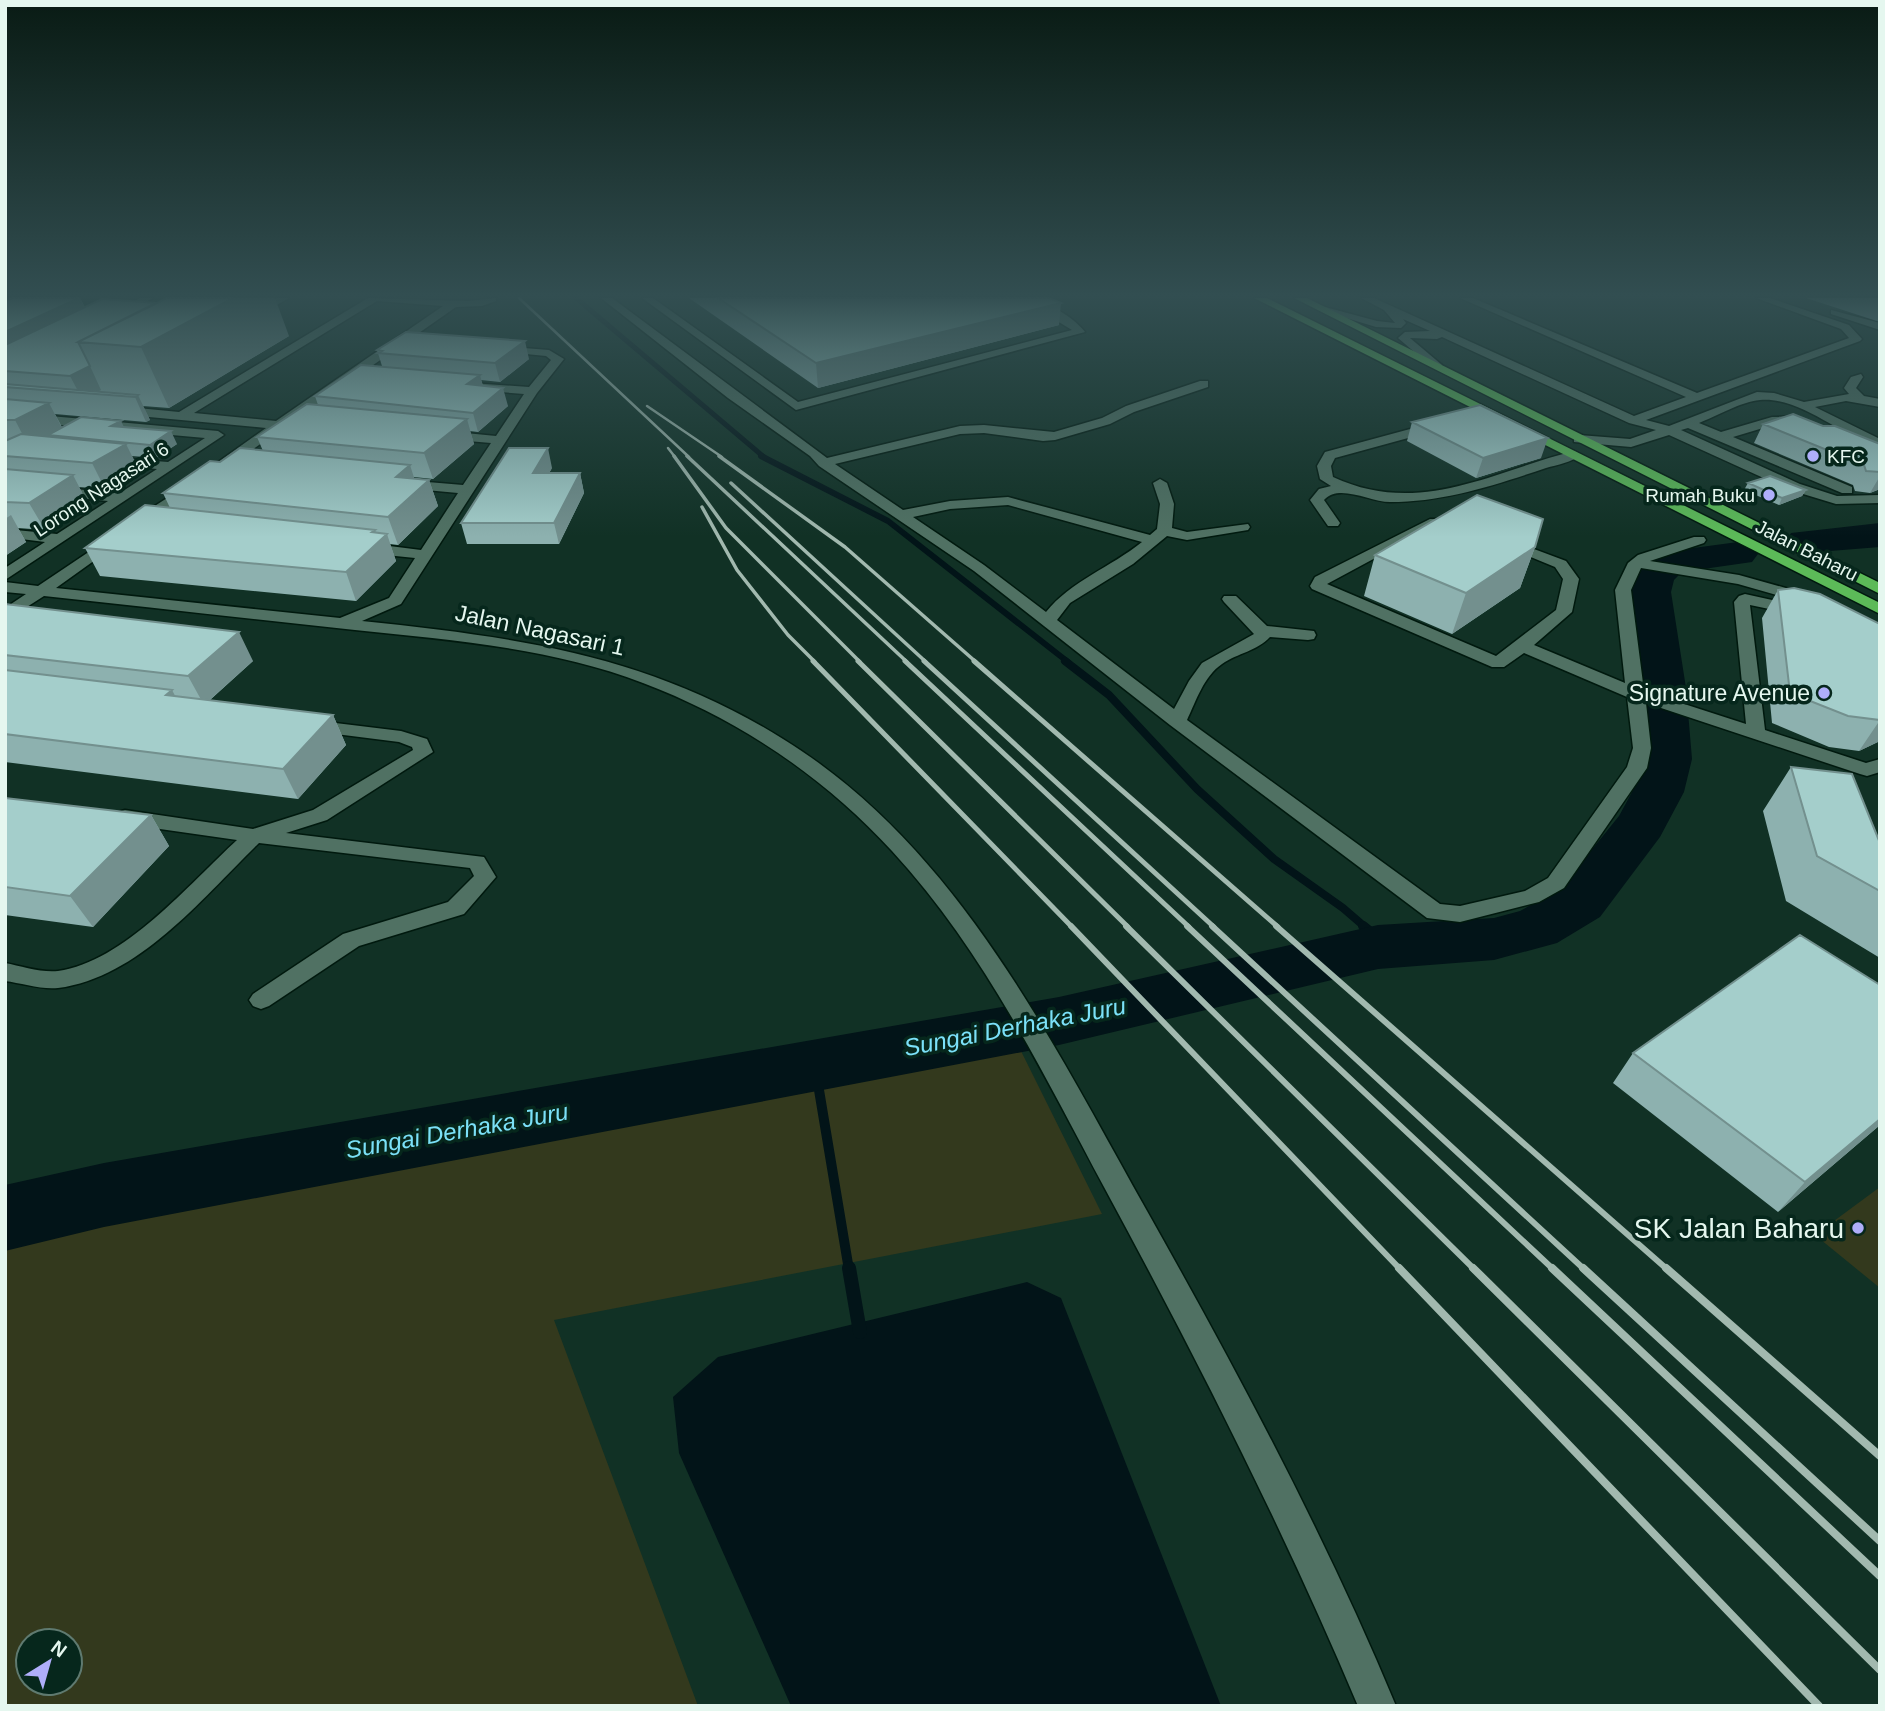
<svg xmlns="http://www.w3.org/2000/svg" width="1885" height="1711" viewBox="0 0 1885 1711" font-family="Arial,sans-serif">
	<rect width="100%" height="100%" fill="#113125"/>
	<!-- green -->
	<path fill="#33391d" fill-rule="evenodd" d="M1017 1043 1102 1214 554 1320 698 1706H5V1230L94 1209 512 1136ZM28 1641H70V1683H28Z
		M1880 1187V1288L1815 1235Z"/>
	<!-- water -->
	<path fill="#021418" d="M1027 1282 1061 1298 1221 1706H791L679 1453 673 1397 718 1357Z"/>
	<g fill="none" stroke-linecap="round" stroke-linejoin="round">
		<!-- stream-far4 -->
		<path stroke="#021418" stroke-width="5" d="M576 298 764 457"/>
		<!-- stream-far3 -->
		<path stroke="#021418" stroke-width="6" d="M761 456 888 521 1068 662"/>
		<!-- stream-far2 -->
		<path stroke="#021418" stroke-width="8" d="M1065 661 1109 695 1197 789 1274 859 1343 908 1365 927"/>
		<!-- stream-far1 -->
		<path stroke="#021418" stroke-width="10" d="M1363 926 1373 934 1378 947
			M815 1066 849 1270"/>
		<!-- stream -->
		<path stroke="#021418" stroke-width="14" d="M849 1268 860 1332"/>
		<!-- river -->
		<path fill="#021418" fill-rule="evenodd" d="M1880 523V547L1805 553 1791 549 1786 541 1791 533Z
			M1738 542 1752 546 1758 554 1752 562 1682 572 1674 580 1671 592 1686 688 1692 759 1684 792 1660 837 1600 917 1557 943 1494 960 1378 969 1059 1045 104 1227 5 1251V1185L104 1163 1059 997 1378 925 1494 918 1520 911 1560 889 1619 816 1632 792 1642 759 1640 688 1629 592 1635 576 1656 553Z"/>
		<!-- minor casing -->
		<g stroke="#00190e" stroke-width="3">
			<path id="minor" d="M140 298H153L118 317 109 315Z
				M277 298H289L256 317 247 315Z
				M368 298 468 301 496 298V301L482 306 456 307 226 468 221 469 214 465 266 428 117 414 111 410 117 406 179 412ZM377 301 443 306 276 421 194 413Z
				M601 298H612L827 458 960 426 984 425 1054 432 1102 418 1126 406 1200 381H1208V387L1134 412 1110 424 1055 440 1043 441 984 433 960 434 835 464 903 510 950 501 1008 497 1150 535 1157 529 1160 504 1153 483 1160 479 1167 483 1174 504 1172 528 1187 532 1248 524 1250 527 1248 530 1187 540 1167 536 1133 564 1070 603 1057 620 1174 709 1189 681 1202 663 1254 634 1224 602 1222 599 1224 596H1236L1267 626 1314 631 1316 635 1314 639 1308 640 1270 637C1257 651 1238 653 1222 664 1204 676 1196 701 1187 720L1440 904 1460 906 1525 891 1548 878 1627 767 1633 748 1627 697 1524 653 1504 667H1492L1312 589 1310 586 1315 577 1430 519H1440L1442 522 1327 584 1496 656 1556 610 1563 579 1555 567 1497 543 1500 540H1510L1566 561 1579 579 1572 612 1534 645 1625 683 1615 590 1628 563 1638 555 1694 537H1704L1706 540 1704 543 1650 561 1739 575 1800 592 1802 595 1794 600 1738 584 1641 568 1631 590 1644 691 1746 724 1734 602 1739 596 1745 594 1804 607 1806 610 1798 615 1750 605 1765 730 1866 763 1880 759V772L1867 776 1860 774 1646 703 1651 748 1647 768 1564 888 1539 902 1460 922 1427 918 1170 725 974 571 819 466 810 456 728 398ZM1008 505 1142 542C1111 567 1071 581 1046 612L984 565 913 517 950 509Z
				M642 298H653L798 402 1072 330 1019 298C1041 298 1072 315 1085 332L796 410Z
				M1361 298H1374L1634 416 1686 397 1460 298H1473L1697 393 1849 338 1841 329 1756 298H1770L1849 325 1862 339 1860 341 1646 420 1669 426 1757 392 1774 393 1804 402 1849 394 1844 388 1851 377 1861 374 1863 377 1856 388 1864 396 1880 399V407L1846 401 1815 407 1880 439V448C1843 437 1799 396 1760 400 1740 402 1717 416 1699 423L1721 432 1772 417 1794 416V422L1773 425 1733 437 1852 487V493H1842L1688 428 1681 430 1800 484 1837 496 1880 495V503L1836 504 1790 490 1669 435 1631 447 1574 442V436L1579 435 1630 439 1656 430 1629 423 1442 337 1437 339 1410 338 1442 365 1432 367 1398 338 1405 332 1430 331 1403 319 1406 323 1401 328 1376 327 1320 310 1325 307 1377 321 1395 323 1384 310Z
				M1831 310 1880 323V330L1831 314Z
				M500 346 549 350 564 359 537 393 401 604 362 621C516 637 649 655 783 739 957 846 1050 1039 1147 1211 1237 1371 1325 1535 1396 1706H1358C1283 1528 1196 1357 1104 1187 1042 1071 982 948 892 851 823 776 738 719 643 683 552 648 451 640 355 630 251 619 148 607 44 596L5 621V608L26 594 5 592V582L38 586 111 537 119 542 116 545 56 588 340 618 389 598 415 558 366 553 358 548 366 543 421 550 458 493 404 488 397 484 404 480 463 485 491 443 445 439 439 435 445 431 496 436 524 394 475 390 471 389V383L529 387 551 360 546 356 496 351 494 349Z
				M5 412 218 431 224 435 5 580V568L45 542 5 537V529L57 534 108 501 5 491V483L120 493 157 469 108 464 103 463V457L168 462 205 438 5 420Z
				M1436 422 1441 423V429L1335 458 1331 466 1333 477C1419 517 1491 472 1574 451L1581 455C1572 462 1557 465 1546 468 1495 485 1444 502 1390 502 1370 502 1339 483 1324 500L1340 523 1338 526H1328L1310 500 1319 489 1331 486 1320 479 1317 466 1325 452Z
				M192 482 197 483V489L143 526H133L131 523 133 520Z
				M311 720 401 731 427 739 433 752 327 820 286 833 484 857 496 877 464 914 359 946 269 1006 261 1009 253 1006 249 1000 253 994 343 934 448 902 474 876 470 868 259 843C202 898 140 977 58 988 42 990 21 983 5 981V963C21 966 42 973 58 971 124 962 189 884 237 840L125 824 118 822 115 817 118 812 125 810 253 829 313 810 413 750 412 747 399 742 304 730 302 726Z"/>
		</g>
		<!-- highway casing -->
		<g stroke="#00190e" stroke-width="3">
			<path id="highway" d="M1254 298H1267L1880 603V614Z
				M1294 298H1307L1880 583V594Z"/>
		</g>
		<!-- minor -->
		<use href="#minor" fill="#507163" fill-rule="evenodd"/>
		<!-- highway -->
		<use href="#highway" fill="#5cba58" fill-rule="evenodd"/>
		<!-- rail-far4 -->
		<path stroke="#a2b9af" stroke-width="2.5" d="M519 298 689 457
			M647 406 722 457
			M668 448 675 457"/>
		<!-- rail-far3 -->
		<path stroke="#a2b9af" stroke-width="3.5" d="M674 456 726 528 860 662
			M687 456 907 662
			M719 456 845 547 976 662
			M731 483 926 662
			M702 507 737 570 788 635 815 662"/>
		<!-- rail-far2 -->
		<path stroke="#a2b9af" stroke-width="5" d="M813 661 1072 927
			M858 661 1128 927
			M905 661 1189 927
			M924 661 1214 927
			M974 661 1278 927"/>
		<!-- rail-far1 -->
		<path stroke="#a2b9af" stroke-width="6" d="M1071 926 1401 1270
			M1126 926 1475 1270
			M1187 926 1554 1270
			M1212 926 1585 1270
			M1276 926 1668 1270"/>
		<!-- rail -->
		<path stroke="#a2b9af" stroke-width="8" d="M1399 1268 1819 1706
			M1473 1268 1880 1670
			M1552 1268 1880 1576
			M1583 1268 1880 1541
			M1666 1268 1880 1456"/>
	</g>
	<!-- wall -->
	<path fill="#8db1af" d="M80 298 85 307 289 336 169 408 143 406 150 420 146 422 55 414 62 427H124L177 444 156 458 132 456 139 470 105 489 79 487 87 502 45 530 18 528 26 542 5 556V301Z
		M689 298H1049L1059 325 818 388Z
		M1806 298H1880V322Z
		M377 350 529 359 500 382 481 380 483 386 508 406 478 432 470 431 474 444 433 479 414 477V478L429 480 438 506 398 545 390 544 396 561 356 601 100 576 85 548 170 508 163 493 220 462 263 451 257 437 318 405 315 396 382 366Z
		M1412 422 1541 458 1476 478 1407 441Z
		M1763 424 1823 426 1880 444V489L1870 493 1855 491 1853 485 1754 443Z
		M552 468 549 473H580L584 493 559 544H467L461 523Z
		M1748 483 1806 490 1802 496 1779 505 1744 490Z
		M1535 547 1520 588 1452 634 1364 596 1375 555Z
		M1778 590 1880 624V741L1859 751 1829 747 1772 723 1762 618Z
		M5 604 253 661 210 700 333 715 346 745 298 799 5 762Z
		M1791 767 1880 843V958L1786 901 1763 811Z
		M5 798 151 815 169 846 93 927 5 915Z
		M1880 985V1125L1778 1212 1613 1083 1633 1053Z"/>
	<!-- shaded-wall -->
	<path fill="#73908e" d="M80 298 90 319 5 361V332Z
		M233 298H275L289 336 169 408 141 347Z
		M1061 303 1059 325 818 388 816 363Z
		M525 341 529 359 500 382 495 363Z
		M90 366 101 390 94 394 79 393 70 376Z
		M480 375 485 393 467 384Z
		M503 388 508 406 478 432 473 413Z
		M138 395 150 420 146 422 135 397Z
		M49 403 62 428 28 445 15 420Z
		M467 419 474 444 433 479 424 453Z
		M121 421 127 433 111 426Z
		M171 431 177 444 156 458 150 445Z
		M1548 438 1541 458 1476 478 1483 458Z
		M126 444 139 470 105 489 92 463Z
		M548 448 552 468 538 493 533 473Z
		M410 465 418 490 429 480 438 506 398 545 388 517 396 477Z
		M580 473 584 493 559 544 554 523Z
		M73 475 87 502 45 530 29 503Z
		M1880 476V489L1870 493Z
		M1806 490 1802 496 1779 505 1782 498Z
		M11 515 26 542 5 556V519Z
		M375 530 379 541 387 534 396 561 356 601 346 572 372 532Z
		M1535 547 1520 588 1452 634 1466 593Z
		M239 632 253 661 204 705 188 676Z
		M172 690 188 720 166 695Z
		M333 715 346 745 298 799 283 769Z
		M1880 720V741L1859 751Z
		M151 815 169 846 93 927 70 896Z
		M1880 1119V1125L1778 1212 1805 1182Z"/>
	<!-- building -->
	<path fill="#a4cecb" stroke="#73908e" stroke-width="2" d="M13 298H79L5 332V301Z
		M167 298H233L141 347 78 342Z
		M718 298H1049L1061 303 816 363Z
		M102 299 156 303 78 342 90 366 70 376 5 371V345Z
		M406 332 525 341 495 363 378 353 382 351 377 350Z
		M361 365 480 375 467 384 503 388 473 413 315 396Z
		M5 384 138 395 135 397 5 387Z
		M5 399 49 403 15 420H5Z
		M307 404 467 419 424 453 257 437Z
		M1480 405 1548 438 1483 458 1412 422Z
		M1793 414 1823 426H1835L1880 444V472L1866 471 1864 465 1763 424Z
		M81 417 121 421 111 426 171 431 150 445 48 435Z
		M21 434 126 444 92 463 5 456V441Z
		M240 448 410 465 396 477 429 480 388 517 163 493 210 461 220 462Z
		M509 448H548L533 473H580L554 523H461Z
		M5 469 73 475 29 503 5 502Z
		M1770 476 1806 490 1782 498 1748 483Z
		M1477 495 1543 519 1535 547 1466 593 1375 555Z
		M145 505 375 530 372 532 387 534 346 572 85 548Z
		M1794 588 1820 594 1880 624V720L1848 716 1790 693 1778 590Z
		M5 604 239 632 188 676 5 655Z
		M5 670 172 690 166 695 333 715 283 769 5 734Z
		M1791 767 1852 774 1880 843V891L1817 856Z
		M5 798 151 815 70 896 5 887Z
		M1800 935 1880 985V1119L1805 1182 1633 1053Z"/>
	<!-- sky -->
	<linearGradient id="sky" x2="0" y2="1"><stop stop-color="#091b14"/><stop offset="0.55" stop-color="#324e51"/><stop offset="1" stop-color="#324e51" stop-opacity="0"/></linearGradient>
	<rect width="1885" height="537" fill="url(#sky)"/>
	<!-- markers -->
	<g fill="#afaefa" stroke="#06271c" stroke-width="2.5">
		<circle cx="1813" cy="456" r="7"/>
		<circle cx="1769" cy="495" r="7"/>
		<circle cx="1824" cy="693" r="7"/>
		<circle cx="1858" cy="1228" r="7"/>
	</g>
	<g text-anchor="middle" stroke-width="7" stroke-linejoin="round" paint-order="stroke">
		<!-- far-poi labels -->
		<g font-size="19" fill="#e5f7ef" stroke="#06271c" text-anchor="start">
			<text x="1827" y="463">KFC</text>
			<text x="1755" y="502" text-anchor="end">Rumah Buku</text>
		</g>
		<!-- far-street labels -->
		<g font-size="19" fill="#e5f7ef" stroke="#06271c">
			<text transform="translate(101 489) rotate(-33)" y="7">Lorong Nagasari 6</text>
			<text transform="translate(1807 550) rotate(27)" y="7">Jalan Baharu</text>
		</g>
		<!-- street labels -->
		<g font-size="23" fill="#e5f7ef" stroke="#06271c">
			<text transform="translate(540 630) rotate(12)" y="8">Jalan Nagasari 1</text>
		</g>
		<!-- poi labels -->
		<g font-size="23" fill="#e5f7ef" stroke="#06271c" text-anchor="end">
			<text x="1810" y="701">Signature Avenue</text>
		</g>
		<!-- water labels -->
		<g font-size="24" font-style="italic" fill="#7be1f8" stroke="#06271c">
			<text transform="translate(1015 1027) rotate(-11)" y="8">Sungai Derhaka Juru</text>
			<text transform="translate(457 1131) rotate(-10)" y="8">Sungai Derhaka Juru</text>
		</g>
		<!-- near-poi labels -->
		<g font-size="28" fill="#e5f7ef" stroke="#06271c" text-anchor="end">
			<text x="1844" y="1238">SK Jalan Baharu</text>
		</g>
	</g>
	<!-- border -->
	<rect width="1885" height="1711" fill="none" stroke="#e5f7ef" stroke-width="14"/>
	<!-- north arrow -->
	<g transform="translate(49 1662) rotate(37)"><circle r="33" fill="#06271c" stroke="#5f7a70" stroke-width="2"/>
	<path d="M0-5L12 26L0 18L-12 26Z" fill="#afaefa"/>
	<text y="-10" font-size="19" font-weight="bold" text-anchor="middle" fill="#e5f7ef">N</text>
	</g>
</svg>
